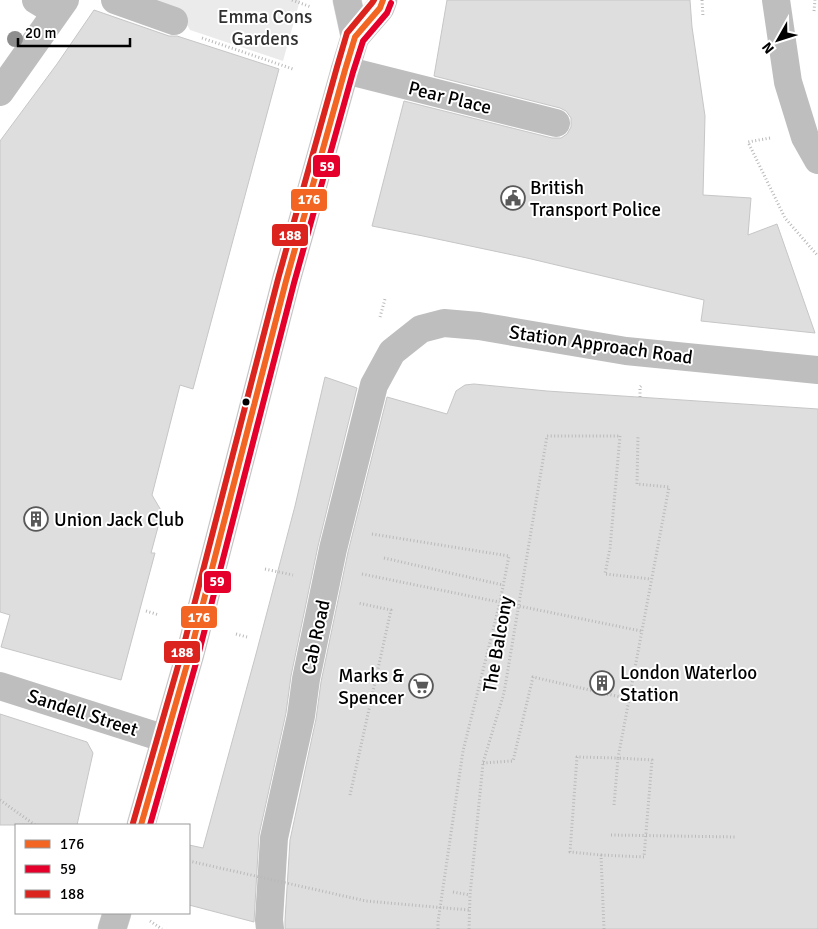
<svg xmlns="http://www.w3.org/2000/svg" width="818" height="929" viewBox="0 0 818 929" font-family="Signika,sans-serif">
	<rect width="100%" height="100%" fill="#fff"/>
	<!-- green -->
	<path fill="#ebebeb" d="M146 0H300L283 61 190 30 180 12Z"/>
	<!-- building -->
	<path fill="#dedede" stroke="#c6c6c6" d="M447 0H690L692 27 705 116 703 195 751 198 748 235 777 224 815 333 701 321 704 300 527 258 423 236 372 226 404 101 552 138H561L567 134 571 127V118L566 111 560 108 434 76Z
		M94 10 169 36H177L279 69 193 389 180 385 152 495 162 512 151 553H155L121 680 1 647 10 615 0 612V141L57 64Z
		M325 377 357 388 318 546 291 676 286 713 259 835 254 922 189 905V845L203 848 256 654 295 506Z
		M474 384 547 391 818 409V929H285V920L290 840 316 719 321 682 348 552 387 397 447 414 456 391 465 385Z
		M0 714 87 742 93 753 77 825H0Z"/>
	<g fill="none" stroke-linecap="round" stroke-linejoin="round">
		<!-- major casing -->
		<g stroke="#dbdbdb" stroke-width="29">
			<path id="major" d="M347 0 355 37
				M141 825 190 654 286 281 345 70 355 37 380 8 383 0
				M112 929 117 913"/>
		</g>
		<!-- path -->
		<path stroke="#b9b9b9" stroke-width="3" stroke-dasharray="1 2.5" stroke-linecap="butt" d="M292 0 311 7
			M702 0 703 17
			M814 11 815 0
			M202 38 293 69
			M770 138 748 142 785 218 818 256
			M380 317 385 299
			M640 397V387L641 386
			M620 436 610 548 605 574 651 579
			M372 534 509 556 500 602 463 751 438 922V929
			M384 558 503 585
			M265 569 293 575
			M362 574 641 631
			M146 611 159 615
			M236 634 247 637
			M483 763 513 761 533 677 629 699
			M350 795 391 610 358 603
			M0 800 35 825
			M611 835 736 837
			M601 855 644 857 652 760 618 758 614 805
			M453 892 470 895
			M150 921 162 929
			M604 929 601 855 570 852 577 757 618 758 669 487 637 484 638 435"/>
		<!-- minor -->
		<path stroke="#bebebe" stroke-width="28" d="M36 0 56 12
			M115 0 174 21
			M776 0 788 82 805 137 818 160
			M345 70 556 123
			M0 92 65 0
			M0 686 166 739
			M270 929 269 920 274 838 301 716 306 679 333 549 374 385 392 352 421 329 444 323 479 326 626 351 818 370"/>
		<!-- major -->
		<use href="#major" stroke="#bebebe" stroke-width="28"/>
		<!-- path-bridge -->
		<path stroke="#b9b9b9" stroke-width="3" stroke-dasharray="1 2.5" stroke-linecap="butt" d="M189 861 366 901 469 910
			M469 929 470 895 483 763 504 693 547 436H620"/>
		<!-- bus-1 casing -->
		<g stroke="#fff" stroke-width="10">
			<path id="bus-1" d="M141 825 190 654 286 281 345 70 355 37 380 8 383 0"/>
		</g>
		<!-- bus-2 casing -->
		<g stroke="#fff" stroke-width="10">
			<path id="bus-2" d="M150 825 198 656 294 283 353 72 363 41 387 13 391 3"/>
		</g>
		<!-- bus-3 casing -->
		<g stroke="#fff" stroke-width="10">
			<path id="bus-3" d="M133 823 182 652 278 279 337 67 347 33 372 3 374 0"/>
		</g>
		<!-- bus-1 -->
		<use href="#bus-1" stroke="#f26522" stroke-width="6"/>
		<!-- bus-2 -->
		<use href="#bus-2" stroke="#e4002b" stroke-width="6"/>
		<!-- bus-3 -->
		<use href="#bus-3" stroke="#dc241f" stroke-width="6"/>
	</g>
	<!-- trees -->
	<circle fill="#8e8e8e" cx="15" cy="39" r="8"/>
	<!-- icons -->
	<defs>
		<g id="civic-ring" transform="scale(1.25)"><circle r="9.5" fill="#fff" stroke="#595959" stroke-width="1.5"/><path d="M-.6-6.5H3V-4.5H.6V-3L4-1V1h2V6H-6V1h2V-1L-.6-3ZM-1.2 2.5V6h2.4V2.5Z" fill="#595959"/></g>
		<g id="building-ring" transform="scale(1.25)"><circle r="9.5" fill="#fff" stroke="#595959" stroke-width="1.5"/><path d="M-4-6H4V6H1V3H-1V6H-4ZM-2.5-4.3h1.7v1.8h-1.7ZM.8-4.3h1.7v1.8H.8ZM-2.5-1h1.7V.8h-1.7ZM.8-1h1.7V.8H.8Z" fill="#595959"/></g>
		<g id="supermarket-ring" transform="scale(1.25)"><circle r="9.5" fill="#fff" stroke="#595959" stroke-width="1.5"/><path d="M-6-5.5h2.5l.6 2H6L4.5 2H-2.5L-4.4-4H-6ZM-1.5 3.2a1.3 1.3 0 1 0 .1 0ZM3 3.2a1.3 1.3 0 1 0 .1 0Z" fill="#595959"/></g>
	</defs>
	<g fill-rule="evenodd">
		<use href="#civic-ring" x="513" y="198"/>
		<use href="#building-ring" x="36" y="519"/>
		<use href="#building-ring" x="602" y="683"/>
		<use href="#supermarket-ring" x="421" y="686"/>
	</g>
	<!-- markers -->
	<circle fill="#000" stroke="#fff" stroke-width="2" cx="246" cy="402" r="4.5"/>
	<g text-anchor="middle" stroke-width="4" stroke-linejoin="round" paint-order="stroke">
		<!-- park labels -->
		<g font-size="19" fill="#313131" stroke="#fff">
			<text x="265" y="23">Emma Cons<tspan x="265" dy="22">Gardens</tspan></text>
		</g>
		<!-- street labels -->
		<g font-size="19" fill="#000" stroke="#fff">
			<text transform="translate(450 97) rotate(14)" y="7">Pear Place</text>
			<text transform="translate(601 344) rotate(8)" y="7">Station Approach Road</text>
			<text transform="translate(315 637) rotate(-78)" y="7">Cab Road</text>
			<text transform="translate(497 644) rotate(-80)" y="7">The Balcony</text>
			<text transform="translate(83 712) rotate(18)" y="7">Sandell Street</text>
		</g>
		<!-- poi labels -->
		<g font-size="19" fill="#000" stroke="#fff" text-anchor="start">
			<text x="530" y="194">British<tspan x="530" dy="22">Transport Police</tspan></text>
			<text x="54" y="526">Union Jack Club</text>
			<text x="620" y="679">London Waterloo<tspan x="620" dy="22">Station</tspan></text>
			<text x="404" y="682" text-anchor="end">Marks &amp;<tspan x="404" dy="22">Spencer</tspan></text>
		</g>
	</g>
	<g stroke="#fff" stroke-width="2">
		<rect x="312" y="154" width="29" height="24" rx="5" fill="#e4002b"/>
		<rect x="290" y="188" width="38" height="24" rx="5" fill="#f26522"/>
		<rect x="271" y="223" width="38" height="24" rx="5" fill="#dc241f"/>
		<rect x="203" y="570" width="29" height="24" rx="5" fill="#e4002b"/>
		<rect x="180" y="605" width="38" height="24" rx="5" fill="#f26522"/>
		<rect x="163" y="640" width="38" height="24" rx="5" fill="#dc241f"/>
	</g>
	<g font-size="14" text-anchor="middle" font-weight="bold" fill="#fff">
		<text x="327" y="171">59</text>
		<text x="309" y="204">176</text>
		<text x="290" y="240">188</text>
		<text x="217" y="586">59</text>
		<text x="199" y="622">176</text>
		<text x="182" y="657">188</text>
	</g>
	<!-- legend -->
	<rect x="15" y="824" width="175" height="90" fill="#ffffff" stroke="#999999"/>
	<rect x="25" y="840" width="25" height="8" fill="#f26522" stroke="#999999"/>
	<text x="60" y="849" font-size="15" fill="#000000">176</text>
	<rect x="25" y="865" width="25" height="8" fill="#e4002b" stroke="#999999"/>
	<text x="60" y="874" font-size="15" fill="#000000">59</text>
	<rect x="25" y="890" width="25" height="8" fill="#dc241f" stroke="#999999"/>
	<text x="60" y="899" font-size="15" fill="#000000">188</text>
	<!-- north arrow -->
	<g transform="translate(778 40) rotate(231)" stroke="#ffffff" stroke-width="4" paint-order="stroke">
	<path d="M0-4L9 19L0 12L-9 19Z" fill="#000000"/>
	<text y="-8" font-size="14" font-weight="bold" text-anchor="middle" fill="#000000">N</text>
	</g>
	<!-- scale -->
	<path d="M18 38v8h112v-8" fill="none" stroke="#000000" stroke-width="2.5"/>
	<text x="25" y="38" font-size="15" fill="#000000" stroke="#ffffff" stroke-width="4" paint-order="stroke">20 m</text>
</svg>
